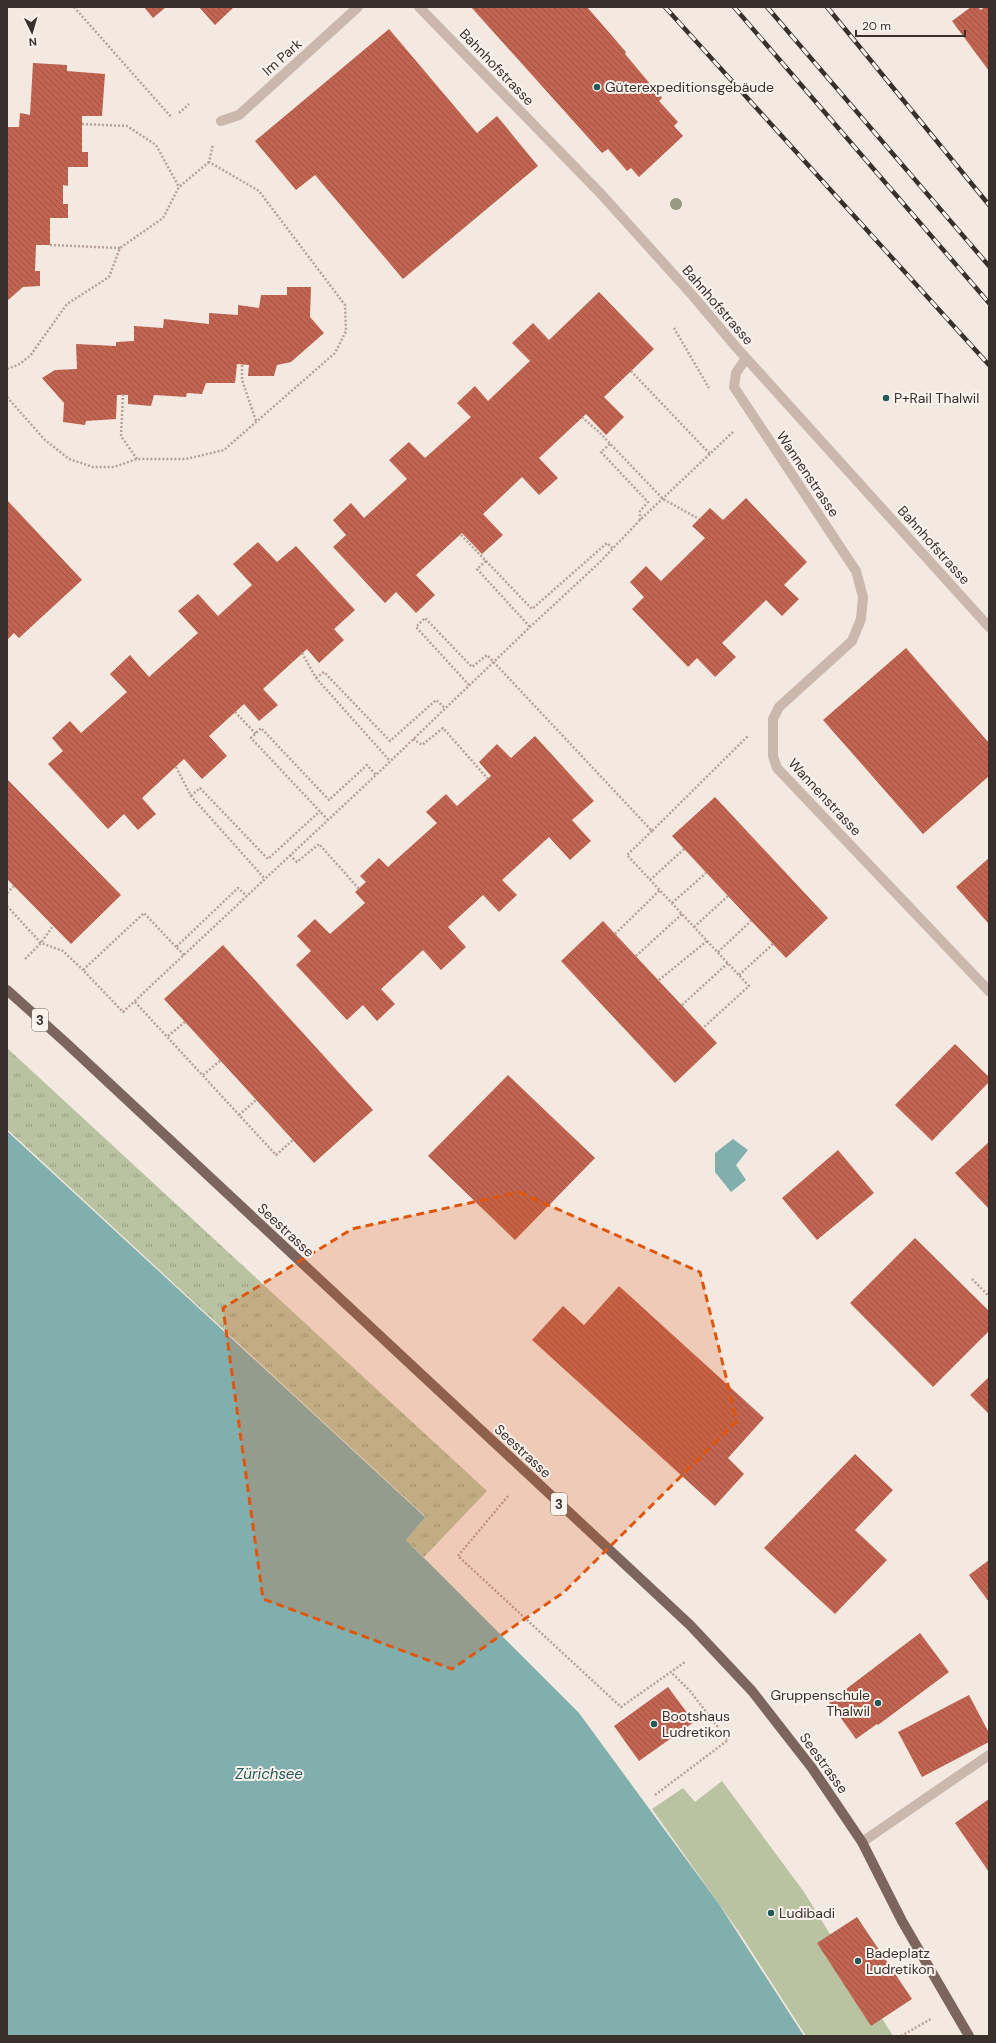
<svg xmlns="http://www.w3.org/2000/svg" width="996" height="2043" viewBox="0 0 996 2043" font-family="'DM Sans',sans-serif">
	<defs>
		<pattern id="park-tufts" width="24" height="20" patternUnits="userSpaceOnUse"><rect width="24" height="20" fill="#b9c2a1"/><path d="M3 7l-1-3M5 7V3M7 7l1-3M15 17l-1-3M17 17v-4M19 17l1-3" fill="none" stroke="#979e83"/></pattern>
		<pattern id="building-back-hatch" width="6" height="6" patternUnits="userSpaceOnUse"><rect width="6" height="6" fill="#c16451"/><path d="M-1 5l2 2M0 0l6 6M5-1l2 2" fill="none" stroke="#9e5343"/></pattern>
	</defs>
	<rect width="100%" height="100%" fill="#f3e9e1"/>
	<!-- park -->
	<path fill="url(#park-tufts)" d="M7 1048 487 1491 424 1557 406 1540 425 1516 7 1129Z"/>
	<!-- pitch -->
	<path fill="#b9c2a1" d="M722 1781 804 1892 893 2036H806L741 1935 652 1809 683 1788 695 1802Z"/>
	<!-- water -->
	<path fill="#81afad" d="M7 1131 425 1517 406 1540 579 1713 719 1904 804 2036H7Z
		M733 1139 748 1150 736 1165 746 1180 731 1192 715 1172V1153Z"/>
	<!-- building -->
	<path fill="url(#building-back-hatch)" d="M144 7H166L153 18Z
		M199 7H234L215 25Z
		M471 7H587L626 52 625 54 662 98 659 101 678 122 674 126 683 136 639 177 631 168 627 171 608 149 602 153Z
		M971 7H978L981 10 984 7H989V71L952 21Z
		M389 29 477 133 497 116 538 166 403 279 315 175 296 190 255 141Z
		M33 63 67 65V71L105 74 102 116H82V152H88V167H68V186L63 185V204H68V218H50V245H36L35 271H40V286L23 287 7 301V127H19L20 113 30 115Z
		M287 287H311L310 317 324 333 291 362 277 365 274 376H248L249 365 237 364 235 383H206L202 394 187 393 186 397 154 395 151 406 128 404V395H117L116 419 86 421 85 425 63 422 64 403 42 378 55 370 77 369 76 344 116 346V342L134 341V326L163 328 164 319 209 324V313L238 315V305L259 308 261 295H287Z
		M599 292 654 349 604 397 624 417 606 435 586 414 539 458 558 478 539 495 522 477 483 514 503 535 482 554 462 533 416 575 435 595 416 613 396 592 385 603 333 547 346 535 333 520 351 503 364 518 407 479 389 460 409 442 425 458 471 417 457 403 475 386 488 401 530 361 512 343 533 323 549 340Z
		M746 498 807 562 784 585 799 599 782 616 766 600 722 643 736 657 715 677 697 658 688 667 632 609 644 597 630 582 646 566 661 581 705 538 692 526 710 508 723 520Z
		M7 500 82 580 19 638 14 633 7 640Z
		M258 542 277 562 296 546 355 610 334 629 344 640 319 663 307 649 263 689 278 705 259 721 244 704 209 736 227 756 202 779 184 759 142 798 156 814 138 830 124 814 108 829 48 764 63 751 52 738 70 721 81 733 127 692 110 674 130 655 149 677 198 633 178 611 198 594 218 616 252 585 233 564Z
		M906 648 989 743V776L923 834 823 720Z
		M535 736 594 801 572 820 591 841 570 860 549 837 502 880 517 895 499 912 483 895 448 927 466 947 441 970 423 950 381 989 395 1004 377 1021 363 1005 347 1020 296 965 311 951 297 936 315 919 330 934 365 903 355 892 366 882 360 876 379 858 388 867 437 823 426 812 446 794 457 806 491 776 479 762 497 744 511 758Z
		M7 779 121 895 71 944 7 879Z
		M715 797 828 918 786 958 672 836Z
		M989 858V924L956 887Z
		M603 921 717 1043 675 1083 561 961Z
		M223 945 373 1110 314 1163 164 999Z
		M955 1044 989 1077V1082L932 1141 895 1105Z
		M508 1075 595 1158 515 1240 428 1156Z
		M989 1142V1207L988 1208 955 1173Z
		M838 1150 874 1193 817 1240 782 1198Z
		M915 1238 989 1311V1331L933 1387 850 1303Z
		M619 1286 764 1418 728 1458 744 1474 715 1506 532 1340 563 1306 584 1325Z
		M989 1377V1414L970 1395Z
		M855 1454 893 1490 855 1530 887 1560 835 1614 764 1548Z
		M989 1560V1602L969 1575Z
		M920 1633 949 1672 878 1725 877 1724 856 1739 829 1702Z
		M668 1687 694 1722 639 1761 614 1726Z
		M969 1695 989 1733V1742L922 1777 898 1732Z
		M989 1799V1872L955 1823Z
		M857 1917 912 1999 871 2026 817 1943Z"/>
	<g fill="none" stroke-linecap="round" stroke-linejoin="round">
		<!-- path -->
		<path stroke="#b7a297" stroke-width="2.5" stroke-dasharray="2 2" stroke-linecap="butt" d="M74 7 172 118
			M179 113 189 104
			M82 124 127 126 156 145 179 187
			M50 245 120 248
			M674 328 709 388
			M242 365V380L256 421
			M7 369 18 365 30 356 67 304 109 277 120 248 163 218 179 187 209 162
			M631 371 710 454
			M123 394 121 436 137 459
			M7 397 45 440 69 459 93 467H114L137 459H186L224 450 335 353 346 331 345 305 259 191 209 162 213 144
			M582 417 599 432 663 499 699 519
			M610 444 601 452 648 502 640 511V520
			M461 535 532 609 607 543 613 549
			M486 561 477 569 530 627
			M302 653 316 678 390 761
			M316 678 324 672 390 741 436 700 445 708
			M469 685 416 627 425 618 472 667 487 655 652 831 748 736
			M235 712 256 734
			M413 739 422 745 443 728 488 779
			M176 767 191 796 265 879
			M191 796 200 788 268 859 320 811
			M328 820 251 738 261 728 329 800 367 765 376 775
			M652 831 627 855 749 986 703 1028
			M290 855 297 862 319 844 359 889
			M650 880 684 849
			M7 893 14 886
			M672 903 706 873
			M7 906 41 943 63 951 83 970
			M694 927 728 896
			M615 934 660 890
			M176 947 144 913 83 970 123 1012 376 775 530 627 600 562 640 520 733 432
			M718 952 751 921
			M184 955 176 947 238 888 247 896
			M636 956 682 914
			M25 959 41 943 53 926
			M739 975 773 944
			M659 980 707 941
			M135 1002 276 1155 293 1140
			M682 1005 728 963
			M168 1036 185 1022
			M203 1075 220 1061
			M239 1115 256 1100
			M972 1279 989 1296
			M508 1496 458 1556 621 1707 685 1662
			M655 1795 728 1740 690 1691 671 1672
			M901 2036 931 2019"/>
		<!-- lane -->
		<path stroke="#cbb8ad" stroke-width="10" d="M221 121 239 115 358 7"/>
		<!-- street -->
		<path stroke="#cbb8ad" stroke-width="10" d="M419 7 602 195 693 296 736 347 989 627
			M746 358 736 373 734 387 856 571 863 597 861 619 852 641 779 707 773 719V756L777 768 989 991
			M862 1842 989 1755"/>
		<!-- primary -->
		<path stroke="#7b655d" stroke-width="10" d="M7 990 64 1041 690 1625 752 1691 812 1768 862 1842 902 1921 969 2036"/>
		<!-- rail casing -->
		<g stroke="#392f2b" stroke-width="4.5">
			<path id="rail" d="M665 7 989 365
				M734 7 989 303
				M767 7 989 266
				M827 7 989 205"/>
		</g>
		<!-- rail -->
		<use href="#rail" stroke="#faf3ee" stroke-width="3" stroke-dasharray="9" stroke-linecap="butt"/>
	</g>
	<!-- trees -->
	<circle fill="#979980" cx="676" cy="204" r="6"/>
	<!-- marked area -->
	<path fill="#df570e" fill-opacity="0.2" stroke="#df570e" stroke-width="3" stroke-dasharray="8 5" stroke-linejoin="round" d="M519 1192 700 1272 737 1421 564 1592 452 1669 263 1599 223 1308 352 1229Z"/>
	<!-- markers -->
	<g fill="#225a59" stroke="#faf3ee" stroke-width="1.5">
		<circle cx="597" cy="87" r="4"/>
		<circle cx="886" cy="398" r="4"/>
		<circle cx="878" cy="1703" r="4"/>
		<circle cx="654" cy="1724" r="4"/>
		<circle cx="771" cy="1913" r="4"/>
		<circle cx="858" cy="1961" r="4"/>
	</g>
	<g text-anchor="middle" stroke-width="4" stroke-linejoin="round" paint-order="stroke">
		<!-- shield labels -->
		<g fill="#faf3ee" stroke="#736a66" stroke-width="1">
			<rect x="32" y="1009" width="16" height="22" rx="3"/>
			<rect x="551" y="1493" width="16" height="22" rx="3"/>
		</g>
		<g font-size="13" font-weight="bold" fill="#392f2b">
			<text x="40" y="1025">3</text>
			<text x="559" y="1509">3</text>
		</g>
		<!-- street labels -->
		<g font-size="14" fill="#392f2b" stroke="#faf3ee">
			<text transform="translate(282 57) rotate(-42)" y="5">Im Park</text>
			<text transform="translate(497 67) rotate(46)" y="5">Bahnhofstrasse</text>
			<text transform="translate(718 305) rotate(49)" y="5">Bahnhofstrasse</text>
			<text transform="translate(808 474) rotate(56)" y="5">Wannenstrasse</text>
			<text transform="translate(934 545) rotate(48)" y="5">Bahnhofstrasse</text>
			<text transform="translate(825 797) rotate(47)" y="5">Wannenstrasse</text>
			<text transform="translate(286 1230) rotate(43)" y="5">Seestrasse</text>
			<text transform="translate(523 1451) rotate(43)" y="5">Seestrasse</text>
			<text transform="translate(824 1763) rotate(54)" y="5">Seestrasse</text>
		</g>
		<!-- poi labels -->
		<g font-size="14" fill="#392f2b" stroke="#faf3ee" text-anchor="start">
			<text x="605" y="92">Güterexpeditionsgebäude</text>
			<text x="894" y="403">P+Rail Thalwil</text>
			<text x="870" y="1700" text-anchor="end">Gruppenschule<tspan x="870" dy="16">Thalwil</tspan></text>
			<text x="662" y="1721">Bootshaus<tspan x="662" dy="16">Ludretikon</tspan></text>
			<text x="779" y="1918">Ludibadi</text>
			<text x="866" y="1958">Badeplatz<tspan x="866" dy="16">Ludretikon</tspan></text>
		</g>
		<!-- water labels -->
		<g font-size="15" font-style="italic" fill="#225a59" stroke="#faf3ee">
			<text x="269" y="1779">Zürichsee</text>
		</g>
	</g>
	<!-- border -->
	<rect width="996" height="2043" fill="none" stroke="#392f2b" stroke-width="16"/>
	<!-- north arrow -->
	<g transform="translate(32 32) rotate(175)" stroke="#faf3ee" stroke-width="3" paint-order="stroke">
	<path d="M0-3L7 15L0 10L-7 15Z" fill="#392f2b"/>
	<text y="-6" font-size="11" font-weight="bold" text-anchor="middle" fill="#392f2b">N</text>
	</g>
	<!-- scale -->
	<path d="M856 30v6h109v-6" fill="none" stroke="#392f2b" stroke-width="2"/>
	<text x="862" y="30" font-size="12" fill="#392f2b" stroke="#faf3ee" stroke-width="3" paint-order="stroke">20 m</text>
</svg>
